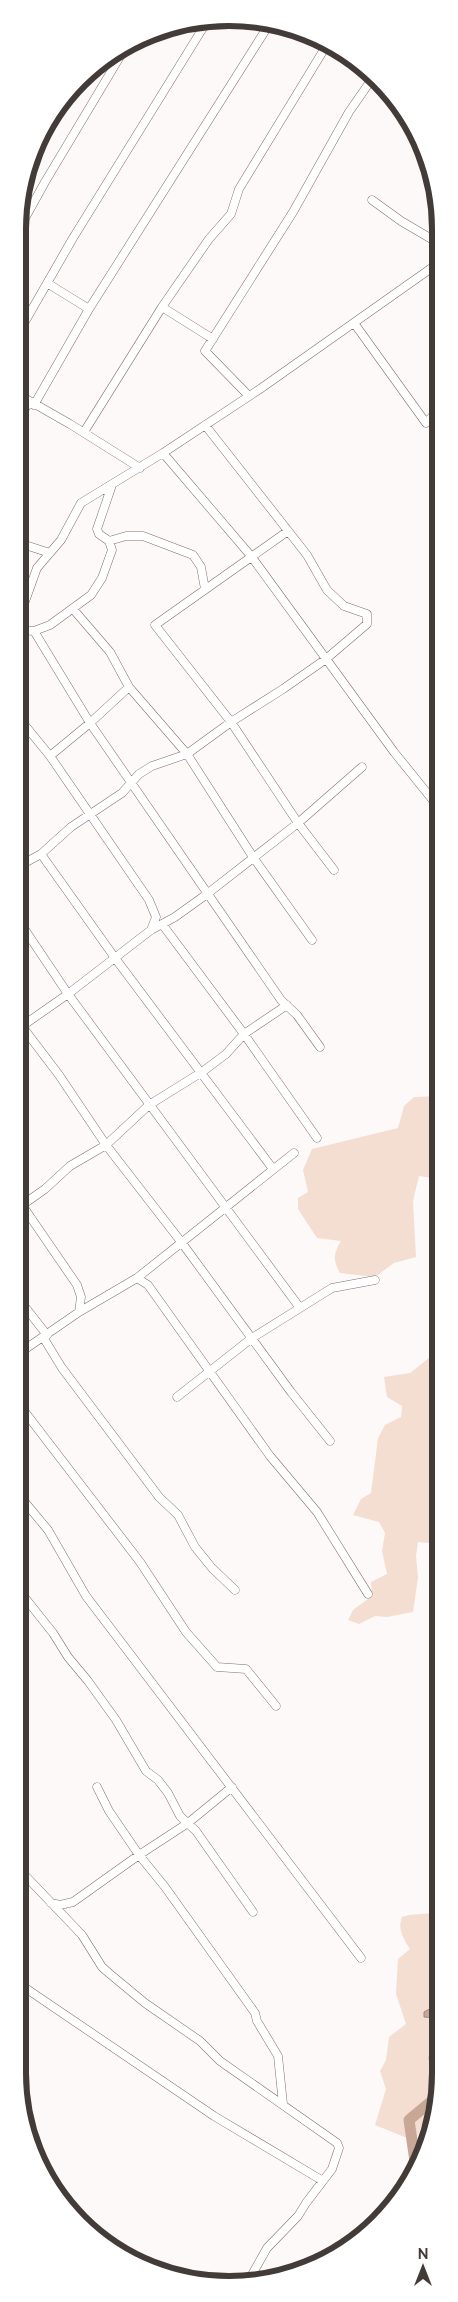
<svg xmlns="http://www.w3.org/2000/svg" width="458" height="2302" viewBox="0 0 458 2302" font-family="Raleway,sans-serif">
	<rect width="100%" height="100%" fill="#fdf9f8"/>
	<!-- green -->
	<path fill="#f4ddd1" d="M439 1096V1179L419 1176 413 1201 416 1257 394 1263 375 1277 340 1273C333 1261 333 1254 341 1241L317 1238 298 1209V1198L308 1192 303 1170 312 1149 398 1128 404 1106 414 1097Z
		M439 1350V1544L418 1542 416 1556 418 1578 413 1612 387 1617 375 1616 359 1624 348 1620 353 1610 372 1596 371 1582 387 1574 382 1551 385 1533 379 1522 353 1515 361 1499 371 1493 378 1438 385 1425 401 1417 402 1406 387 1397 384 1377 410 1373Z
		M439 1906V2100L430 2126 422 2125 417 2137 407 2138 375 2125 386 2089 380 2071 386 2060 389 2037 406 2024 396 1994 398 1959 410 1949C404 1939 397 1930 402 1917L409 1915 433 1913Z
		M18 1953 26 1970 27 2000 18 2018Z"/>
	<!-- water -->
	<path fill="#c9a797" stroke="#a0877a" d="M439 1926V1966L435 1932Z
		M439 2004V2018L424 2017V2012Z
		M439 2028V2052L434 2058C430 2048 431 2036 439 2028Z"/>
	<g fill="none" stroke-linecap="round" stroke-linejoin="round">
		<!-- river -->
		<path stroke="#c9a797" stroke-width="11" d="M434 2058 439 2087
			M416 2168 409 2120 439 2095
			M411 2180 414 2173"/>
		<!-- minor casing -->
		<g stroke="#817068" stroke-width="9">
			<path id="minor" d="M372 200 401 221 440 244
				M19 229 45 182 124 50
				M47 283 89 309
				M162 307 213 339
				M354 323 426 423 440 408
				M19 332 73 238 206 23
				M19 395 70 424 140 468
				M249 396 205 351 293 212 349 112 374 76
				M34 405 89 309 270 23
				M19 419 29 402
				M84 432 162 307 209 239 231 214 239 189 328 43
				M163 453 251 556 394 752 440 809
				M288 531 155 625 231 722 298 823 334 870
				M109 541 126 536H143L193 555 201 567 205 589
				M19 543 50 553
				M73 609 110 652 129 687 187 754 253 857 312 940
				M19 618 37 568 61 540 81 503 163 453 260 389 440 262
				M19 630 34 631 50 625 91 595 102 578 112 550 109 541 99 534 97 529 112 485
				M34 631 90 723 281 1000 297 1015 320 1047
				M19 718 50 756 149 900 156 917 151 930
				M50 756 90 723 129 687
				M41 854 115 958 273 1169
				M19 866 41 854 71 827 122 793 139 774 152 766 187 754 231 722 283 689 326 659 367 624V614L344 606 327 590 307 555 205 425
				M19 921 68 994 300 1308
				M162 924 244 1034 317 1138
				M18 1021 59 1075 106 1145 182 1243 291 1392 330 1441
				M18 1029 68 994 151 930 175 917 207 894 298 823 362 767
				M18 1199 77 1285 81 1297 79 1312
				M18 1208 45 1189 70 1166 106 1145 149 1105 202 1072 226 1054 244 1034 287 1005
				M137 1278 148 1285 270 1456 317 1512 368 1594
				M18 1298 47 1335
				M43 1337 62 1368 159 1497 178 1515 195 1547 212 1568 235 1590
				M18 1354 79 1312 137 1278 294 1153
				M177 1397 252 1338 332 1288 375 1280
				M18 1403 140 1562 186 1632 217 1667 246 1669 276 1706
				M18 1494 48 1530 86 1596 361 1958
				M18 1589 53 1633 68 1657 88 1681 116 1720 146 1771 158 1780 168 1793 180 1816 196 1831 253 1912
				M97 1787 109 1811 139 1855 165 1887 255 2013 257 2021 278 2056 283 2104
				M18 1868 82 1935 102 1967 110 1974 145 2003 200 2041 220 2061 337 2143 339 2148 332 2169 306 2203 298 2216 267 2248 249 2280
				M51 1903 60 1905 73 1902 139 1855 188 1823 232 1787
				M18 1983 214 2116 323 2181"/>
		</g>
		<!-- minor -->
		<use href="#minor" stroke="#fff" stroke-width="8"/>
	</g>
	<!-- crop -->
	<path d="M0 0H458V2302H0ZM229 26H229A203 203 0 0 1 432 229V2073A203 203 0 0 1 229 2276H229A203 203 0 0 1 26 2073V229A203 203 0 0 1 229 26Z" fill="#fff" fill-rule="evenodd"/>
	<path fill="none" stroke="#423b37" stroke-width="6" d="M229 26H229A203 203 0 0 1 432 229V2073A203 203 0 0 1 229 2276H229A203 203 0 0 1 26 2073V229A203 203 0 0 1 229 26Z"/>
	<!-- north arrow -->
	<g transform="translate(423 2267)" stroke="#ffffff" stroke-width="4" paint-order="stroke">
	<path d="M0-4L9 19L0 12L-9 19Z" fill="#423b37"/>
	<text y="-8" font-size="14" font-weight="bold" text-anchor="middle" fill="#423b37">N</text>
	</g>
</svg>
